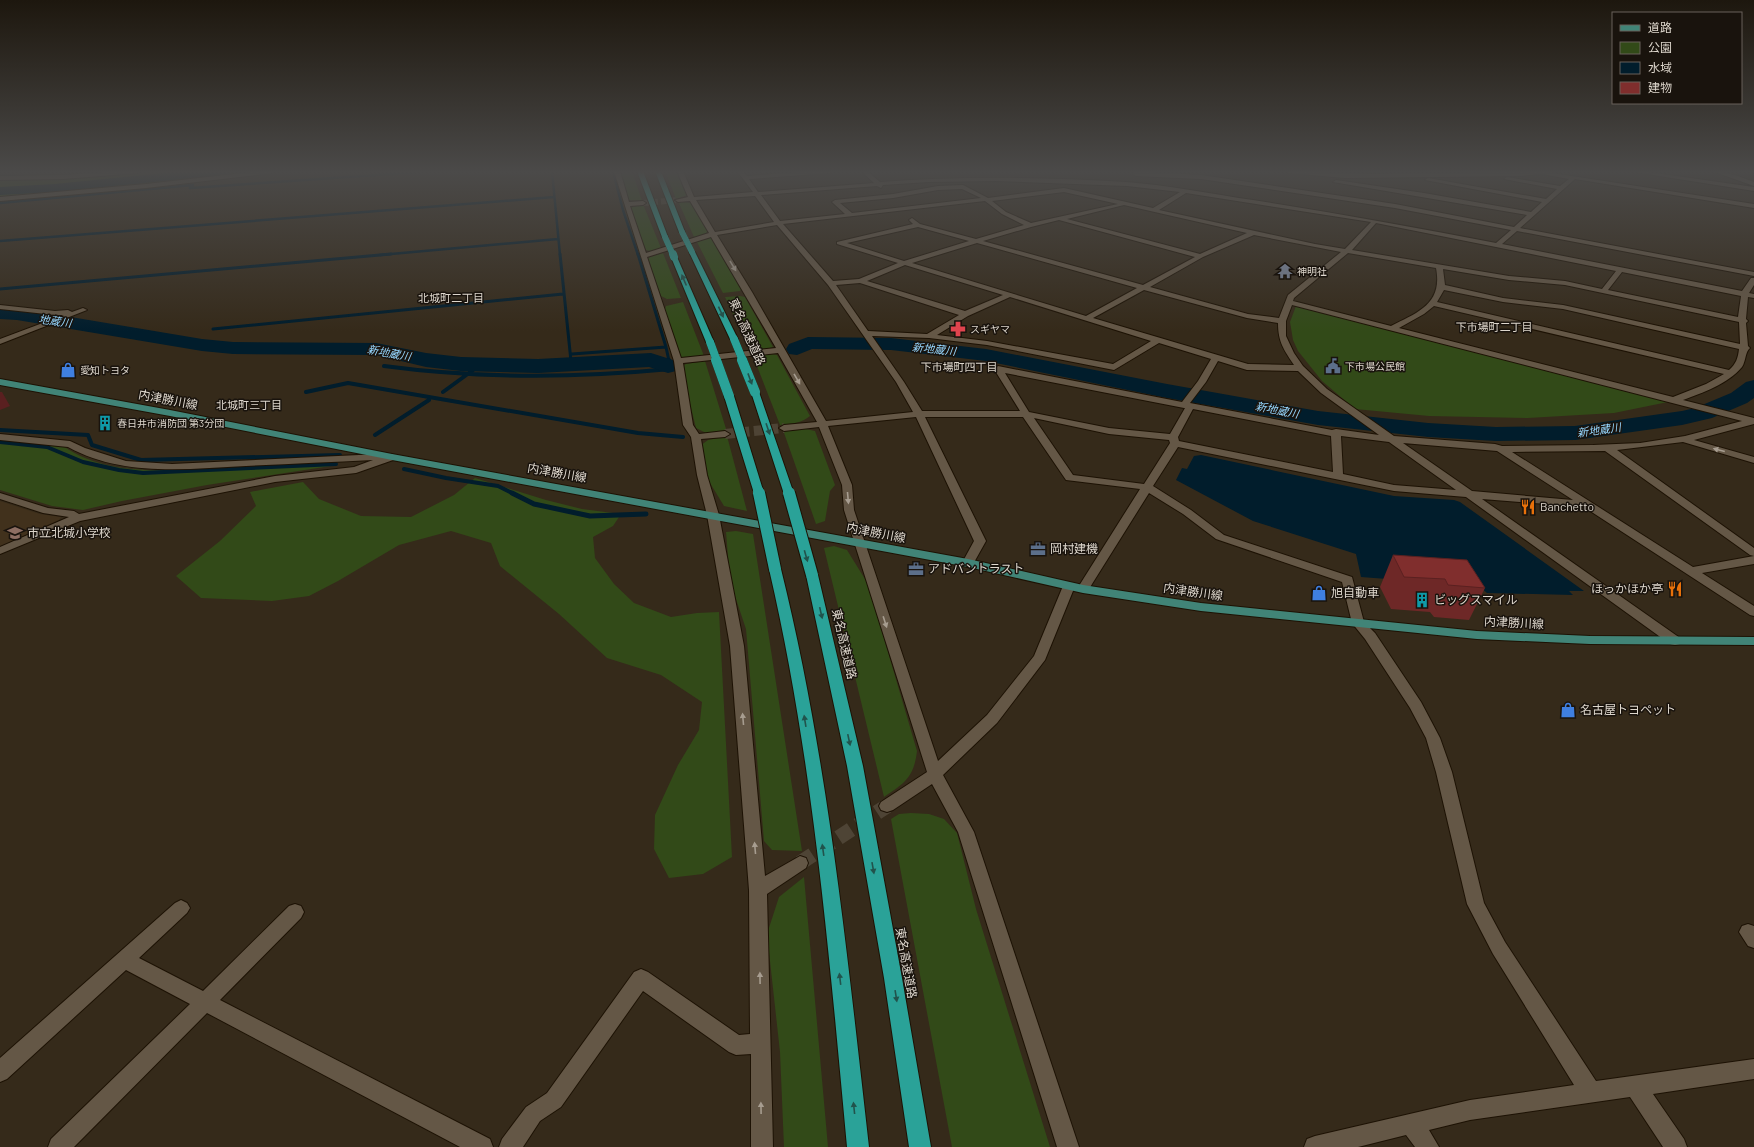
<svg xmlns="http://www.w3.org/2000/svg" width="1754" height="1147" viewBox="0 0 1754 1147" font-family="Barlow,'Noto Sans JP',sans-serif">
	<rect width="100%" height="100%" fill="#352a1a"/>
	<!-- built -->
	<path fill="#41311c" d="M0 501 40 514 61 517 59 520 0 546Z"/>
	<!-- green -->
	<path fill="#324a18" d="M156 171H269L0 199V179L66 178Z
		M620 171H632L642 201 628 200Z
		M665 171H677L687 195 676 199Z
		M1304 171H1516L1344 174Z
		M678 201 691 203 708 231 705 234 694 237Z
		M643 204 661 248 651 251 646 250 630 208Z
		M708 238H711L741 289 740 291 723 293 697 242Z
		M663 253 681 298 667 299 661 296 648 258Z
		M740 296 745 297 773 347 768 349 751 351 725 297Z
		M683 302 704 356 683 359 679 358 665 309 666 306Z
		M1296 306 1668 402 1614 413 1528 418 1429 416 1355 409 1322 381 1298 351 1293 340 1290 322Z
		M772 354 777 355 810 416C802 423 791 424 780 425L753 356Z
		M705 361 727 432 706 433 696 428 681 367 686 364Z
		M801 428 815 431 835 485 830 491 825 521 816 524 783 430Z
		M727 436 747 511 724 506 707 478 700 446 708 440Z
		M0 439 63 446C109 478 173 470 227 468 260 467 294 466 328 464L331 466 207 485 122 501 83 510 52 506 0 490Z
		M475 478 546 500 582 509 621 514 613 526 593 537 595 558 614 584 634 603 671 617 697 613 719 612 732 857 703 874 669 878 654 849 655 815 678 765 699 730 702 702 661 675 607 658 559 614 500 566 491 543 451 531 399 545 338 581 309 596 272 601 201 598 176 576 220 541 256 506 250 492 303 482 319 499 361 516 411 517 454 495Z
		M736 531 753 534 802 851 772 850 764 841 746 629 730 581 726 532Z
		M834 546 847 550 868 584 917 751C914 777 905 783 884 797L824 548Z
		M911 813 929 814 944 819 957 833 976 909 1050 1147H952L891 819 899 814Z
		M804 877 828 1147H784L780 1052 767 934 779 897Z"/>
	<!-- water -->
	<path fill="#011d2c" d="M1201 455 1394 496 1454 500 1460 502 1584 591H1569L1573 595 1487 593 1479 586 1361 577 1356 554 1253 521 1176 480 1182 468 1187 469 1194 456Z"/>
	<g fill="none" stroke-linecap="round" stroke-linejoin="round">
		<!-- stream-far3 -->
		<path stroke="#011d2c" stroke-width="2.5" d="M552 171 560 255
			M613 171 623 210 638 255
			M0 203 193 185 190 188 434 171
			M0 241 554 197
			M380 255 558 239"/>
		<!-- stream-far2 -->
		<path stroke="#011d2c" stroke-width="3" d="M560 254 571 361
			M638 254 666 347
			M0 289 391 254
			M213 329 563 294
			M572 354 666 347 669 361"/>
		<!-- stream-far1 -->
		<path stroke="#011d2c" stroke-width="4" d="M571 360 572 365
			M384 366C480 379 575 378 671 369L669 360
			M306 392 348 383 638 433 683 437
			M443 392 480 365
			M0 430 88 435 92 445 141 460 340 455
			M375 435 429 400
			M0 442 47 447 83 462 119 470 143 473 336 464
			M404 469 446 478 498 486 514 494"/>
		<!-- stream -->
		<path stroke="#011d2c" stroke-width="5" d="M512 493 534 504 590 516 646 514"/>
		<!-- river -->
		<path fill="#011d2c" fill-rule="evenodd" d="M183 171H230L228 174 223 175 55 192 0 195V187L55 184Z
			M0 307 17 308 202 339 233 342 376 343 426 353 461 357 538 359 651 353 676 361 679 366 676 371 668 373 649 367 538 373 461 371 426 367 376 355 233 354 202 351 17 320 0 319Z
			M808 337 891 338 986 349 1167 384 1318 411 1428 423 1496 427 1575 426 1682 411 1695 408 1731 393 1746 382 1754 380V398L1747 403 1712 418 1682 425 1575 440 1496 441 1428 437 1318 425 1167 398 986 361 891 350 812 349 797 355 789 354 786 349 789 344Z"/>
		<!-- minor-tunnel-far2 -->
		<path stroke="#4e4435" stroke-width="6" stroke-dasharray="6 3" stroke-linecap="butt" d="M643 203 678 200"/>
		<!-- minor-tunnel-far1 -->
		<path stroke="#4e4435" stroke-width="10" stroke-dasharray="10 4.5" stroke-linecap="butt" d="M725 434 784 428"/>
		<!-- minor-tunnel -->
		<path stroke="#4e4435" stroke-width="15" stroke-dasharray="15 8" stroke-linecap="butt" d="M800 863 887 806"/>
		<!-- minor casing -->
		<g stroke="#1d1204" stroke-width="2">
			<path id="minor" d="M119 171H141L138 173 63 179 0 180V176L63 175Z
				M260 171H276L273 173 146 188 0 201V197L146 184Z
				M614 171H620L629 202 643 201 646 203 643 205 630 206 646 253 709 233 690 201 678 202 675 200 688 197 677 171H683L694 197 753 192 737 171H743L747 176 812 171H833L830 173 749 179 758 192 874 183 861 171H867L880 182C962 176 1044 177 1126 182 1169 185 1211 194 1253 200 1334 213 1415 227 1496 243L1511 230 1395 208 1201 179 1136 176 1133 174V171L1201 175 1395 204 1514 227 1527 215 1333 182 1336 180 1424 193 1531 212 1542 202 1425 180 1428 178 1546 199 1557 189 1504 179 1507 177 1560 186 1569 179 1542 174 1519 176 1345 178 1289 173 1286 171 1373 174 1555 171 1552 173 1754 204V208L1575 179 1520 228 1754 272V276L1517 231 1502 244 1742 291 1751 278H1754V285L1749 293 1754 294V298L1748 297 1746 319 1748 321 1746 323 1748 346 1750 348C1745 352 1746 361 1742 367 1728 384 1702 393 1683 400L1754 418V424L1694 440 1754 457V463L1683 442 1617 450 1754 548V564L1702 573 1754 606V616L1750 615 1584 507 1482 499 1680 638 1682 641 1680 644 1675 645 1670 644 1466 497 1394 491 1178 447 1153 486 1191 510 1224 535 1352 577 1364 622 1375 633 1421 702 1440 738 1452 772 1484 903 1505 942 1596 1081 1754 1059V1079L1653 1094 1684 1139 1687 1147H1663L1630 1097 1470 1120 1429 1130 1439 1147H1415L1406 1135 1358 1147H1304L1307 1139 1315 1136 1470 1100 1574 1085 1493 954 1467 904 1436 772 1426 738 1410 708 1365 639 1352 623 1342 582 1216 539 1183 514 1149 493 1087 592H1079L1077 589 1140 489 1066 480 1023 417H925L986 541 972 566H964L962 563 974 541 916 417 828 426 852 485 854 510 938 761 987 715 1034 656 1063 586 1065 583H1073L1075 586 1045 660 997 723 943 775 974 832 1079 1147H1057L958 832 932 784 893 810 887 812 881 810 879 806 881 802 927 772 844 510 842 485 819 427 784 431 779 428 784 425 817 422 778 353 683 363 693 425 699 434 725 431 730 434 725 437 701 439 707 475 719 515 744 646 765 876 800 856 806 858 808 863 806 868 767 894 773 1147H751V1054L736 1055 729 1052 643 991 561 1107 540 1121 523 1147H499L502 1139 526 1107 547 1093 634 972 641 969 648 972 739 1035 750 1034 749 890 730 646 707 515 697 475 691 437 683 425 674 361ZM996 181 1127 186 1180 192 1153 208 1064 188 988 198 963 185 938 186 893 194 835 200 832 202 833 203 845 214 780 221 761 195 877 186 881 188 883 185 928 182ZM962 189 981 198 852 213 840 203 893 198 938 190ZM1064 192 1118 204 1031 223 1006 212 992 201ZM1186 193 1371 222 1345 249 1315 244 1159 210ZM755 196 774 222 715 232 696 200ZM985 201 1002 214 1024 225 976 239 920 224 912 218 909 220 913 224 837 242V244L898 263 859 279 833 281 783 224ZM1124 205 1247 233 1200 254 1067 219ZM1059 220 1195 257 1143 285 983 241 1031 227ZM1376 223 1616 271 1602 289 1565 281 1509 276 1352 250ZM777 225 828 285 896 382 913 412 826 421 752 292 717 235ZM918 227 969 241 904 261 847 243ZM1254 235 1341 252 1288 295 1279 318 1248 314 1150 287 1203 257ZM711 237 776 348 681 358 647 257ZM977 243 1137 288 1086 316 912 263ZM1348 253 1436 268C1443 304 1418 312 1391 326L1293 301 1294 298ZM905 265 1003 295 965 311 867 281ZM1443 269 1509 280 1565 285 1739 322 1740 344 1563 305 1503 298 1445 285ZM1622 272 1741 296 1738 317 1608 290ZM860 283 959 315 927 334 868 331 836 285ZM1144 290 1247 318 1278 323C1278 342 1284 350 1294 365L1248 364 1093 318ZM1444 290 1503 302 1563 309 1739 349C1738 358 1736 364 1729 370L1437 302ZM1010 297 1151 341 1113 364 987 341 937 335 968 316ZM1292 305 1742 421 1685 436 1640 443 1593 445 1502 446 1495 444 1394 436 1327 389 1303 366 1294 353 1286 336V321ZM1434 306 1724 374 1706 384 1673 397 1399 328 1424 314ZM872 336 929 338 987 345 1114 370 1159 343 1211 359 1198 381 1182 402 998 366 994 369 1020 411H922L904 382ZM1218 361 1247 370 1298 371 1321 393 1379 435 1336 429 1332 430 1190 403 1206 382ZM1005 373 1184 408H1185L1170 434 1109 428 1029 412ZM1193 409 1331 436 1333 472 1179 441 1178 437ZM1034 418 1109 434 1169 440 1170 443 1144 484 1073 475ZM1341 436 1389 442 1456 490 1394 485 1343 474ZM1403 443 1497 451 1573 500 1472 491ZM1605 451 1750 555 1754 556 1693 567 1512 452Z
				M1628 171H1641L1754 187V191Z
				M1712 171C1726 171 1741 177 1754 182V186Z
				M1749 171H1754V173L1750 172Z
				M0 305 55 311 68 310 72 312 83 308 87 310 0 344V339L64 315H55L0 309Z
				M0 434 70 441 85 448 126 461 172 464 380 454 385 456 392 454 397 457 396 459 356 473 275 482 80 521 0 554V547L69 517 43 513 0 499V493L48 508 74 511 79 514 275 476 354 467 373 460C331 462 288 464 246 466 186 469 122 477 68 447L0 440Z
				M181 900 187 903 190 908 187 913 139 958 203 991 289 906 295 904 301 906 304 912 301 918 220 1000 490 1139 493 1147H460L207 1013 74 1147H48L51 1139 190 1004 126 970 7 1079 0 1082V1058L175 903Z
				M1748 924 1754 926V948L1748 946 1739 932 1742 926Z"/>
		</g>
		<!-- major casing -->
		<g stroke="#1d1204" stroke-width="2">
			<path id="major" d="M0 379 170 410 392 454 968 559 1083 585 1201 603 1477 631 1590 636 1754 637V645L1590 644 1477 639 1201 611 1083 593 968 567 392 460 170 416 0 385Z"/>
		</g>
		<!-- highway casing -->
		<g stroke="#1d1204" stroke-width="2">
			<path id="highway" d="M637 171H643L668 237 667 238 662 237Z
				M655 171H661L685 232 684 233 679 232Z
				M692 250 695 252 738 339 737 341H734L730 339 689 252Z
				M672 256 677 257 714 342 713 344H710L706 342 671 257Z
				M755 389 759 392 793 491 792 493 788 494 783 491 751 392Z
				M729 393 734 396 763 490 762 492 758 493 753 490 724 396Z
				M775 565 779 566 781 569C828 758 847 954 869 1147H847C829 954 813 758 769 569L771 566Z
				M812 571 816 572 818 575 863 766 902 978 931 1147H909L884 978 847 766 806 575 808 572Z"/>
		</g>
		<!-- minor -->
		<use href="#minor" fill="#645746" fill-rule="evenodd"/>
		<!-- major -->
		<use href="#major" fill="#418477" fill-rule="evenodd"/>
		<!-- highway -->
		<use href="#highway" fill="#2aa298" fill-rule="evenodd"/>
		<!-- highway-bridge-far3 casing -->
		<g stroke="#1d1204" stroke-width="6" stroke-linecap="butt">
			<path id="highway-bridge-far3" d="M682 232 692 252
				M665 237 673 255"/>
		</g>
		<!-- highway-bridge-far2 casing -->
		<g stroke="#1d1204" stroke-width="8" stroke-linecap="butt">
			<path id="highway-bridge-far2" d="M673 254 674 257
				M734 339 743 361
				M710 342 717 361"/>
		</g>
		<!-- highway-bridge-far1 casing -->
		<g stroke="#1d1204" stroke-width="10" stroke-linecap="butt">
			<path id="highway-bridge-far1" d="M716 360 729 396
				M742 360 755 392
				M758 490 759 494
				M788 491 789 494"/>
		</g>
		<!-- highway-bridge casing -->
		<g stroke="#1d1204" stroke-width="14" stroke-linecap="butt">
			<path id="highway-bridge" d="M759 493 775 569
				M789 493 812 575"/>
		</g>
		<!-- highway-bridge-far3 -->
		<use href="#highway-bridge-far3" stroke="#2aa298" stroke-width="6"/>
		<!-- highway-bridge-far2 -->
		<use href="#highway-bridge-far2" stroke="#2aa298" stroke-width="8"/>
		<!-- highway-bridge-far1 -->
		<use href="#highway-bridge-far1" stroke="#2aa298" stroke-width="10"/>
		<!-- highway-bridge -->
		<use href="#highway-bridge" stroke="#2aa298" stroke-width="12"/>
	</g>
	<!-- wall -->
	<path fill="#6e2827" d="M1393 555 1485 588 1469 620 1434 617 1430 612 1391 609 1380 587Z"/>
	<!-- shaded-wall -->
	<path fill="#5a2020" d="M0 392H2L10 406 0 410Z"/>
	<!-- building -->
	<path fill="#802e2d" stroke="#5a2020" d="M1393 555 1467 560 1485 588 1448 585 1445 579 1404 577Z"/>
	<!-- one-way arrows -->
	<defs><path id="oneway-solid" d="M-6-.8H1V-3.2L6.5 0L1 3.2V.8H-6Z"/></defs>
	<g fill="#a79d90">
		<use href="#oneway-solid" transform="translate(733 266) rotate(59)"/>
		<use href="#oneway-solid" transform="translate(797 379) rotate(60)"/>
		<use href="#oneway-solid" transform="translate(1719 450) rotate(-165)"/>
		<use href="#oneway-solid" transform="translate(848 498) rotate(85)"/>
		<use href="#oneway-solid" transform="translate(885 622) rotate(72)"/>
		<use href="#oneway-solid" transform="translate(743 719) rotate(-95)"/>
		<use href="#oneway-solid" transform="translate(755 848) rotate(-95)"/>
		<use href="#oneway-solid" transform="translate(760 978) rotate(-91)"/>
		<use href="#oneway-solid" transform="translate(761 1108) rotate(-91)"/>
	</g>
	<g fill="#21534c">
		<use href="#oneway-solid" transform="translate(684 280) rotate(-113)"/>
		<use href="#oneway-solid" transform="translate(721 312) rotate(65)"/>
		<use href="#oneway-solid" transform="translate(750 379) rotate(70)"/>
		<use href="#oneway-solid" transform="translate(768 429) rotate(71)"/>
		<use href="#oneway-solid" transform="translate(806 556) rotate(74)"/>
		<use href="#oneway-solid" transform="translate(821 613) rotate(77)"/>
		<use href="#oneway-solid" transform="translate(805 721) rotate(-99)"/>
		<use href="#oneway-solid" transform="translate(849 740) rotate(78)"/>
		<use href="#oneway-solid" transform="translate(823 850) rotate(-98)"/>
		<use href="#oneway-solid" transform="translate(873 868) rotate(80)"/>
		<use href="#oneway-solid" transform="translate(840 979) rotate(-97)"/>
		<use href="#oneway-solid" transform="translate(896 996) rotate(81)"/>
		<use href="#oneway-solid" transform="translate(854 1108) rotate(-96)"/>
	</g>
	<!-- sky -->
	<linearGradient id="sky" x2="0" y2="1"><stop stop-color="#1d170e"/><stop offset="0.52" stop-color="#4b4a49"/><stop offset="1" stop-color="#4b4a49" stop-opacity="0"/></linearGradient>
	<rect width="1754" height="331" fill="url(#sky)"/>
	<!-- icons -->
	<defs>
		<g id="temple-bare" transform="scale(1.2)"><path d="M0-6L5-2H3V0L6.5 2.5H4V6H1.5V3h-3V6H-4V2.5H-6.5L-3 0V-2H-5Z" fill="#6b7280" stroke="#19130d" stroke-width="2.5" paint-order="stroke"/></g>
		<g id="pharmacy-bare" transform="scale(1.2)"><path d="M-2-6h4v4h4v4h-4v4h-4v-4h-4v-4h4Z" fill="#e0444e" stroke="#19130d" stroke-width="2.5" paint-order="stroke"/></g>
		<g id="civic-bare" transform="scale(1.2)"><path d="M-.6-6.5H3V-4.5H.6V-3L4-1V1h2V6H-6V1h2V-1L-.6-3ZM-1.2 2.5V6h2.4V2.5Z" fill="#5c6f8a" stroke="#19130d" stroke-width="2.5" paint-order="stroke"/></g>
		<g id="shop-bare" transform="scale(1.2)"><path d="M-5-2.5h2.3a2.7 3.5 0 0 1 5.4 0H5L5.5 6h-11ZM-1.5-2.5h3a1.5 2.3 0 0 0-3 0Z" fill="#3f7fe0" stroke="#19130d" stroke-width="2.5" paint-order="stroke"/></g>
		<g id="building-bare" transform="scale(1.2)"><path d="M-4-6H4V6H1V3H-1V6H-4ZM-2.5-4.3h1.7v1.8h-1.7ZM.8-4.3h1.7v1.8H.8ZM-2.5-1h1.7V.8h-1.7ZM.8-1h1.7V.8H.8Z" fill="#0f9aa8" stroke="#19130d" stroke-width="2.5" paint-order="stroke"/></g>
		<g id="restaurant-bare" transform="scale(1.2)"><path d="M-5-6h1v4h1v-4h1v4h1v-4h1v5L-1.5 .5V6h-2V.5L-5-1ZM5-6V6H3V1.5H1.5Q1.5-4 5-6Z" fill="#e8710a" stroke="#19130d" stroke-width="2.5" paint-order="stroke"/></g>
		<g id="school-bare" transform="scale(1.2)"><path d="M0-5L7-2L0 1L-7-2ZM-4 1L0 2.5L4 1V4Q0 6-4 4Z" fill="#8d6e63" stroke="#19130d" stroke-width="2.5" paint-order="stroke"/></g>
		<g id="office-bare" transform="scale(1.2)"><path d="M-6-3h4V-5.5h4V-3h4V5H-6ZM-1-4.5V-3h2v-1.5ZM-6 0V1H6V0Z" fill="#5c6f8a" stroke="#19130d" stroke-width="2.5" paint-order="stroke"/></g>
	</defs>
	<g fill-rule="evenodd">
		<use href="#temple-bare" x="1285" y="271"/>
		<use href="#pharmacy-bare" x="958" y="329"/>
		<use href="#civic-bare" x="1333" y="366"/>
		<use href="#shop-bare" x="68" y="370"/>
		<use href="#building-bare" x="105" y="423"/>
		<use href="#restaurant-bare" x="1528" y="507"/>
		<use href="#school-bare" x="15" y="533"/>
		<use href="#office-bare" x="1038" y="549"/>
		<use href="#office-bare" x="916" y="569"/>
		<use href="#restaurant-bare" x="1675" y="589"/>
		<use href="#shop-bare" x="1319" y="593"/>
		<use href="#building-bare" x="1422" y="600"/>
		<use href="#shop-bare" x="1568" y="710"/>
	</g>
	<g text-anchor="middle" stroke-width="3" stroke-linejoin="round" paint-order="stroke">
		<!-- far-poi labels -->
		<g font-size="10" fill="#ded7cd" stroke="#19130d" text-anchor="start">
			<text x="1297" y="275">神明社</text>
			<text x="970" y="333">スギヤマ</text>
			<text x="1345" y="370">下市場公民館</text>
			<text x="80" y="374">愛知トヨタ</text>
			<text x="117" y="427">春日井市消防団 第3分団</text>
		</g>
		<!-- far-neighbourhood labels -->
		<g font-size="11" fill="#ded7cd" stroke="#19130d">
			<text x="451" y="302">北城町二丁目</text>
			<text x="1494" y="331">下市場町二丁目</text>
			<text x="959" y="371">下市場町四丁目</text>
			<text x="249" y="409">北城町三丁目</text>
		</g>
		<!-- far-water labels -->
		<g font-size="11" font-style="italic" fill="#95d6fe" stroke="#19130d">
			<text transform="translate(55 321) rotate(8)" y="4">地蔵川</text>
			<text transform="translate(934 349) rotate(6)" y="4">新地蔵川</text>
			<text transform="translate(389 353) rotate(10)" y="4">新地蔵川</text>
			<text transform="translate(1277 410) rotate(11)" y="4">新地蔵川</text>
			<text transform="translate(1599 430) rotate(-8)" y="4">新地蔵川</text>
		</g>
		<!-- street labels -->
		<g font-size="12" fill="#ded7cd" stroke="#19130d">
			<text transform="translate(747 332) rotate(66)" y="4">東名高速道路</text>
			<text transform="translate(168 400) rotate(11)" y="4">内津勝川線</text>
			<text transform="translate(557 473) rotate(10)" y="4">内津勝川線</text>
			<text transform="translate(876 533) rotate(11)" y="4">内津勝川線</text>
			<text transform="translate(1193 592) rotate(8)" y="4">内津勝川線</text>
			<text transform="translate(1514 623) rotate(3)" y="4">内津勝川線</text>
			<text transform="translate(844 644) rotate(77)" y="4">東名高速道路</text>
			<text transform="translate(906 963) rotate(80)" y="4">東名高速道路</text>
		</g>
		<!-- poi labels -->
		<g font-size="12" fill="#ded7cd" stroke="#19130d" text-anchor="start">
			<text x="1540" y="511">Banchetto</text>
			<text x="27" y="537">市立北城小学校</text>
			<text x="1050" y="553">岡村建機</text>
			<text x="928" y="573">アドバントラスト</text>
			<text x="1663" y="593" text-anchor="end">ほっかほか亭</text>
			<text x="1331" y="597">旭自動車</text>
			<text x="1434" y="604">ビッグスマイル</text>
			<text x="1580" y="714">名古屋トヨペット</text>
		</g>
	</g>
	<!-- legend -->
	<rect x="1612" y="12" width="130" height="92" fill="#19130d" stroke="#68615a"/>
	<rect x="1620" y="25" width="20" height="6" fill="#418477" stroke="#68615a"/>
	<text x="1648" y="32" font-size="12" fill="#ded7cd">道路</text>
	<rect x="1620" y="42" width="20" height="12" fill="#324a18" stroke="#68615a"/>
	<text x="1648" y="52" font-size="12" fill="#ded7cd">公園</text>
	<rect x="1620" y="62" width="20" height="12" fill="#011d2c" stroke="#68615a"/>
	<text x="1648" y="72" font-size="12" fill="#ded7cd">水域</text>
	<rect x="1620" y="82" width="20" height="12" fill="#802e2d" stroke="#68615a"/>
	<text x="1648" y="92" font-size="12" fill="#ded7cd">建物</text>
</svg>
